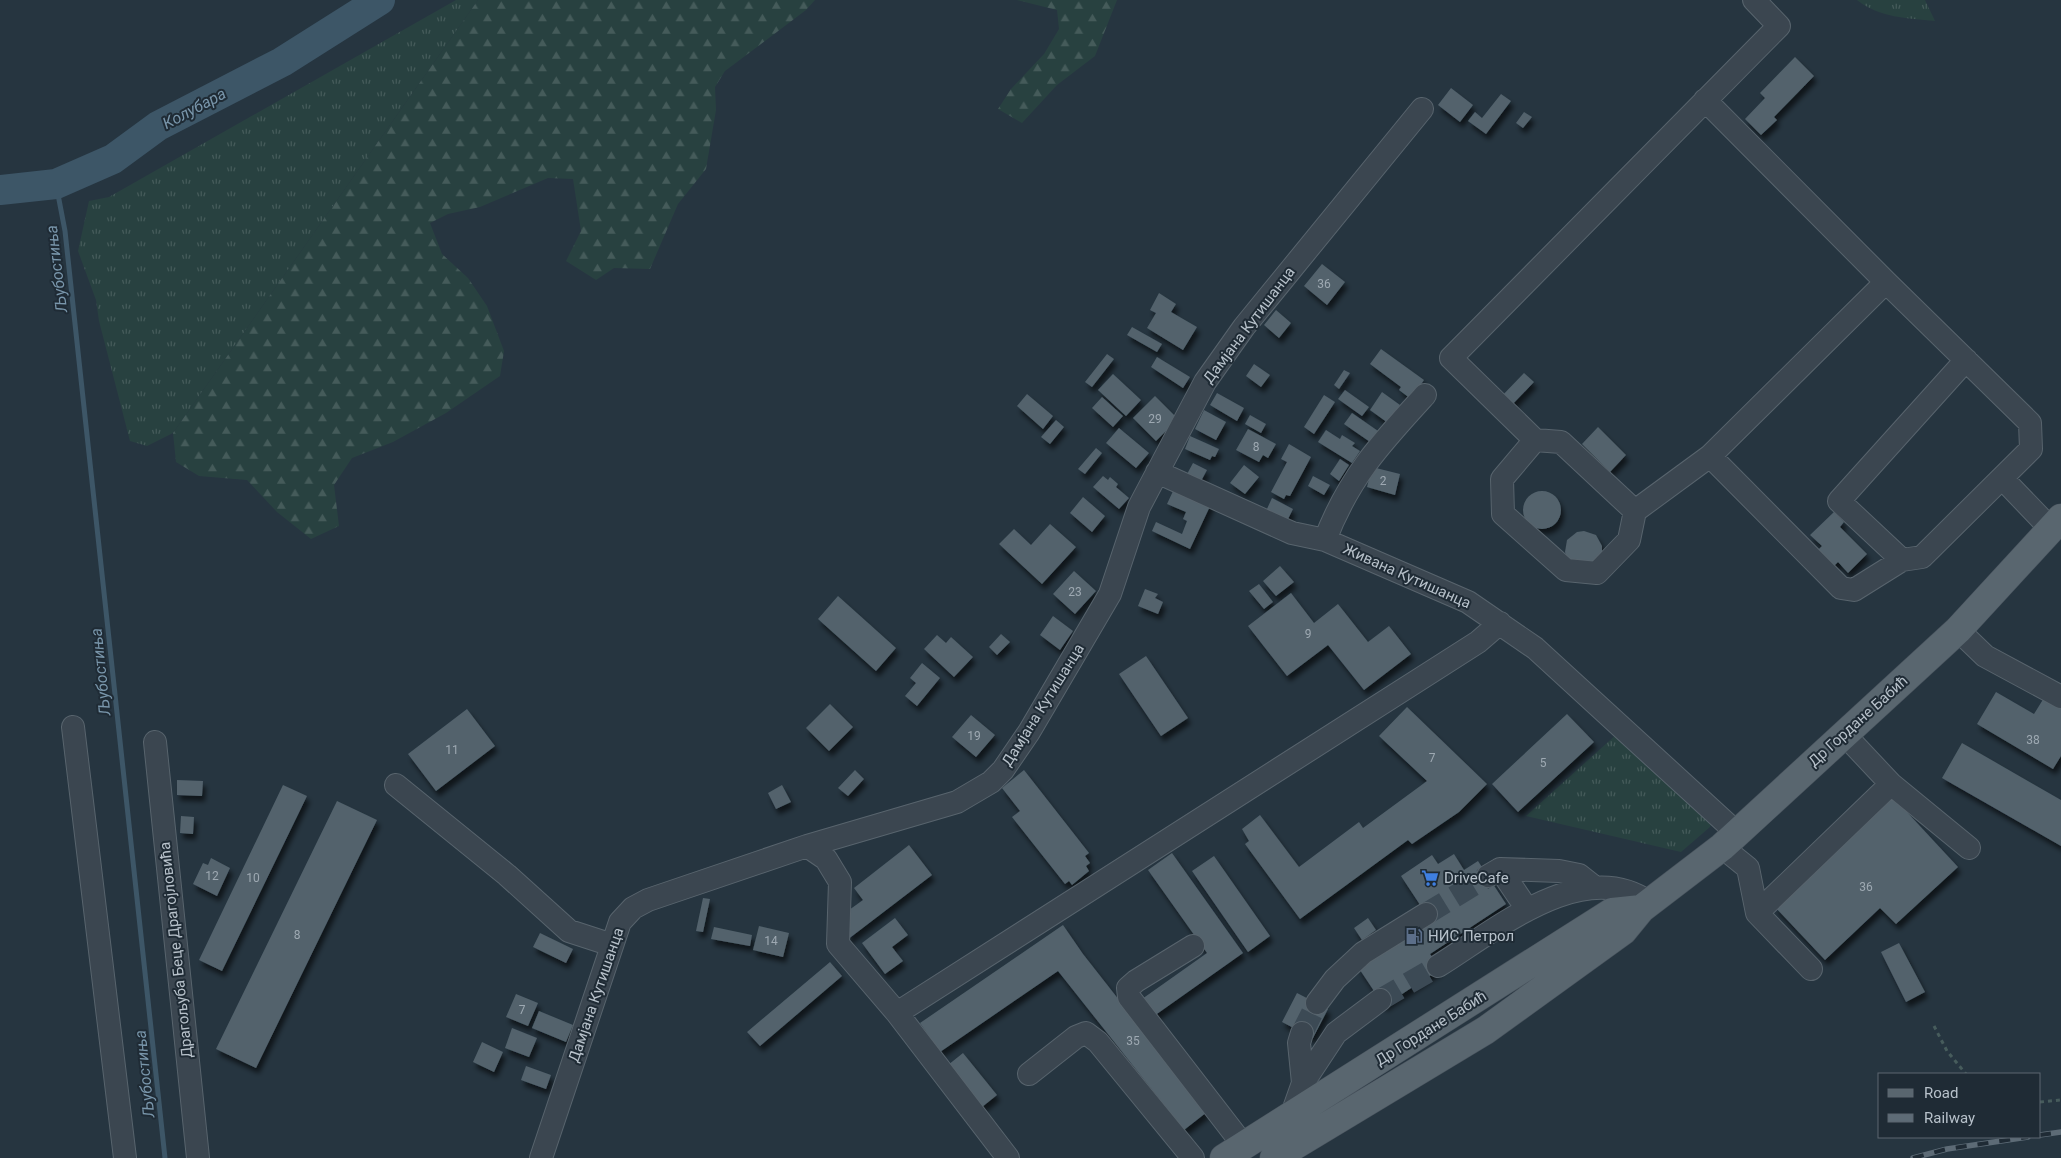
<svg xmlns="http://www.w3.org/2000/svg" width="2061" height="1158" viewBox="0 0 2061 1158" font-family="Roboto,sans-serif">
	<defs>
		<pattern id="grass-tufts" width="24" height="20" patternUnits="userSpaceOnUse" patternTransform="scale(1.25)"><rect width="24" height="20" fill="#284140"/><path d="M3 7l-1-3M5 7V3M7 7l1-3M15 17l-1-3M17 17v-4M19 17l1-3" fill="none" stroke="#455b5a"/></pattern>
		<pattern id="forest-firs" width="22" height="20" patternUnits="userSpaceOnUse" patternTransform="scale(1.25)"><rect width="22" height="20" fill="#284140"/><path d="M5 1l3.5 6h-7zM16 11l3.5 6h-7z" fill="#455b5a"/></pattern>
		<filter id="shadow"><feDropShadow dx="3" dy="5.5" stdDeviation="2.5" flood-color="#0009"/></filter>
	</defs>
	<rect width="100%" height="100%" fill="#263540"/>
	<!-- grass -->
	<path fill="url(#grass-tufts)" d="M456 0H478L173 433 147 446 130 441 99 321 96 300 78 251 89 201 109 197Z
		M1857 0H1925L1935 21C1907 18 1880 18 1857 0Z
		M1618 733 1712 821 1710 827 1681 852 1526 816Z"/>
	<!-- forest -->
	<path fill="url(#forest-firs)" d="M478 0H815L806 10 725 71 715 87 716 110 706 169 678 204 650 269 614 268 596 280 566 261 581 231 573 179 548 178 480 207 448 214 430 223 442 254 468 278 487 306 504 351 500 376 446 413 393 442 352 458 334 485 339 526 311 539 277 512 247 480 199 476 176 462 173 433Z
		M1017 0H1117L1095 56 1057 85 1022 123 998 109 1011 89 1044 54 1059 29 1057 10Z"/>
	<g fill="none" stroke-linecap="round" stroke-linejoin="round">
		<!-- stream -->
		<path stroke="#3d5667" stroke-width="5" d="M56 184 65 231 165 1158"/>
		<!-- river -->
		<path stroke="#3d5667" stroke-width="30" d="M0 190 56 184 113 159 158 126 282 62 380 0"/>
	</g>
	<!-- building -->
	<path fill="#52626c" filter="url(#shadow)" d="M1795 57 1814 76 1774 117 1777 120 1761 135 1745 119 1765 98 1760 93Z
		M1451 88 1473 105 1460 122 1438 105Z
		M1501 94 1511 101 1486 134 1468 121 1475 112 1482 118Z
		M1524 112 1532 117 1523 128 1516 123Z
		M1322 264 1345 282 1327 305 1304 286Z
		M1159 293 1176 304 1171 312 1197 327 1183 350 1147 328 1156 313 1150 310Z
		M1276 310 1291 323 1279 338 1264 325Z
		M1132 327 1162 344 1157 352 1127 335Z
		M1381 349 1424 380 1411 399 1399 390 1401 387 1370 364Z
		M1107 354 1114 359 1092 387 1085 382Z
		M1157 357 1190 377 1183 388 1151 367Z
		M1254 364 1270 375 1261 387 1246 376Z
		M1344 370 1350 373 1339 389 1334 385Z
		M1524 373 1534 382 1509 408 1499 399Z
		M1113 374 1141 400 1126 416 1098 390Z
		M1345 390 1369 407 1362 416 1338 399Z
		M1382 392 1400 405 1388 423 1370 410Z
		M1217 393 1244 408 1237 421 1210 405Z
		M1027 394 1053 416 1043 429 1017 406Z
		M1324 395 1335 402 1314 434 1304 427Z
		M1155 396 1178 419 1156 441 1133 418Z
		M1102 397 1123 416 1113 427 1092 408Z
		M1204 410 1226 422 1216 440 1195 429Z
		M1352 413 1381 433 1373 444 1344 424Z
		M1250 415 1266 424 1261 433 1245 424Z
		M1056 420 1064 427 1050 444 1041 437Z
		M1598 427 1626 455 1610 472 1582 444Z
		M1119 428 1149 453 1136 468 1106 443Z
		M1248 429 1276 444 1268 458 1263 455 1259 462 1236 450Z
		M1326 430 1340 439 1342 435 1355 443 1352 446 1360 451 1352 463 1318 442Z
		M1190 436 1219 449 1215 457 1212 456 1210 460 1185 449Z
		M1289 444 1311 457 1290 496 1286 495 1284 499 1271 492 1287 462 1281 459Z
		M1096 448 1102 453 1085 474 1078 469Z
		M1340 459 1349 465 1339 481 1330 474Z
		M1193 463 1207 470 1200 483 1186 476Z
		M1244 465 1259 477 1245 494 1230 483Z
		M1372 467 1400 474 1395 495 1367 487Z
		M1103 476 1108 480 1110 477 1118 484 1116 487 1129 498 1119 509 1093 487Z
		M1313 476 1330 485 1324 495 1308 486Z
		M1174 489 1212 502 1190 549 1152 531 1156 522 1182 534 1187 521 1183 519 1186 512 1167 504Z
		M1523 510a19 19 0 1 1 38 0a19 19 0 1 1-38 0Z
		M1083 497 1105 516 1092 532 1070 513Z
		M1272 498 1293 509 1287 521 1266 511Z
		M1834 512 1844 522 1840 527 1867 554 1848 573 1838 562 1834 566 1818 550 1822 546 1810 535Z
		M1050 524 1076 547 1042 584 999 544 1014 529 1031 545Z
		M1584 531 1596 535 1602 546V552L1593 566 1567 558 1565 552 1567 540 1577 532Z
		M1280 566 1294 582 1276 596 1263 581Z
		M1074 571 1096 591 1075 614 1053 594Z
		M1259 584 1273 602 1264 609 1249 591Z
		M1145 589 1158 594 1155 598 1163 602 1158 614 1138 606Z
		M1291 593 1314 623 1338 604 1368 642 1389 626 1411 654 1364 690 1328 645 1287 676 1248 626Z
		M838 596 896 648 876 671 818 619Z
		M1053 616 1073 631 1060 650 1040 635Z
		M1001 634 1010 642 997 655 989 647Z
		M937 635 946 643 951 637 973 657 954 677 924 649Z
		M1146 656 1188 718 1161 736 1119 674Z
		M922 663 940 678 917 706 905 696 916 683 910 678Z
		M1996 692 2034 714 2047 693 2061 701V756L2053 769 1977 724Z
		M830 704 853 727 829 751 806 728Z
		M1407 707 1487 784 1459 812 1412 844 1408 840 1300 919 1245 844 1249 841 1242 829 1260 815 1299 867 1359 822 1363 828 1427 781 1379 736Z
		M467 709 495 746 436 791 408 754Z
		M1567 714 1594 742 1518 812 1492 784Z
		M971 715 995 735 976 757 952 737Z
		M1962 743 2061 800V846L1942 778Z
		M855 770 864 779 848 796 838 788Z
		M1024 770 1089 853 1085 856 1090 863 1086 866 1089 871 1072 885 1069 881 1065 884 1012 817 1020 811 1002 788Z
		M177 780 203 781 202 796 177 795Z
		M283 785 307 796 222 971 199 960Z
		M782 785 791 802 776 809 768 793Z
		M1893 797 1958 867 1896 924 1880 908 1825 960 1775 907Z
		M337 801 377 820 256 1068 216 1049Z
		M181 816 194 817 193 834 180 833Z
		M909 845 932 875 847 940 849 910 863 900 854 888Z
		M1172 853 1243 953 1154 1016 1142 999 1207 953 1148 870Z
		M1454 854 1464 870 1478 861 1506 904 1430 954 1440 969 1384 1006 1358 967 1430 920 1401 876 1432 855 1438 864Z
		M1214 856 1270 936 1248 952 1192 871Z
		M211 858 230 868 217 896 193 884 203 863 208 865Z
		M703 898 710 899 703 932 696 931Z
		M895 918 908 935 892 947 903 961 885 974 862 943Z
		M1368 918 1376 930 1362 940 1354 928Z
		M1063 925 1083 954 1207 1112 1184 1130 1058 971 940 1052 920 1023Z
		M759 926 789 933 783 957 753 950Z
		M714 927 752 935 750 946 711 939Z
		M540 933 573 949 566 963 533 947Z
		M1899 943 1925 992 1906 1002 1881 952Z
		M830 962 842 976 760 1046 747 1032Z
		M1297 993 1328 1009 1313 1038 1282 1022Z
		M516 994 538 1003 528 1026 506 1017Z
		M539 1011 573 1025 566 1042 532 1028Z
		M512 1028 537 1038 529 1057 505 1048Z
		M482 1042 503 1052 494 1072 473 1062Z
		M963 1053 997 1095 982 1107 948 1065Z
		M526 1066 551 1075 546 1089 521 1080Z"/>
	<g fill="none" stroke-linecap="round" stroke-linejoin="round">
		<!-- minor-tunnel -->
		<path stroke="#3c4a55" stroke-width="22" stroke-dasharray="22 11" stroke-linecap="butt" d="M1426 914 1488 876
			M1380 1000 1438 966
			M1302 1033 1317 1003"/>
		<!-- minor casing -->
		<g stroke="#58646d" stroke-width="24">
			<path id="minor" d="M1705 100 1886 282 2030 423 2031 449 1922 557 1902 560 1839 501 1966 360
				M1535 440 1561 442 1635 511 1629 540 1597 573 1566 570 1503 514 1502 479 1535 440 1451 358 1779 26 1754 0
				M1710 456 1841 588 1854 590 1902 560
				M1157 472 1292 533 1325 540 1468 602 1535 648 1737 833
				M2002 478 2051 529
				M1635 511 1710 456 1886 282
				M1325 540C1349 477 1381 443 1425 395
				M1958 630 1985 656 2061 697
				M73 727 125 1158
				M1844 734 1891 784
				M155 742 198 1158
				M396 785 507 875 569 931 612 945
				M807 846 826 859 840 882 838 944 897 1013
				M1722 847 1748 868 1757 913 1811 969
				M1500 869 1527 909
				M1488 876 1500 869 1559 871 1579 875 1593 886
				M1757 913 1891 784 1969 848
				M1193 946 1136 981 1128 988 1129 997 1244 1146
				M1438 966C1495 931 1583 855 1650 903
				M1317 1003 1335 979 1363 953 1426 914
				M1302 1033 1299 1043 1303 1083
				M1029 1074 1076 1037 1086 1033 1098 1042 1193 1158
				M1291 1117 1303 1083 1336 1033 1380 1000
				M541 1158 620 922 633 908 648 900 807 846 957 802 991 782 1003 770 1029 732 1110 594 1139 507 1205 382 1244 327 1422 109
				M1008 1158 897 1013 1478 642 1500 623"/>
		</g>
		<!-- major casing -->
		<g stroke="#47525c" stroke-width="29">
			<path id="major" d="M1224 1158 1612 912 1641 909
				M1274 1158 1486 1030 1623 931 1641 909 1722 847 1958 630 2061 518"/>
		</g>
		<!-- path -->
		<path stroke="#475c5c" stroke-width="3" stroke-dasharray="4 4" stroke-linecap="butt" d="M1934 1026 1947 1051 1966 1074
			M2040 1102 2061 1100"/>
		<!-- minor -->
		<use href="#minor" stroke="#3b4650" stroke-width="22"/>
		<!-- major -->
		<use href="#major" stroke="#59666f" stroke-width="28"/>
		<!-- rail casing -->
		<g stroke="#5d6b76" stroke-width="5.5">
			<path id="rail" d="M2040 1135 2061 1132
				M1913 1158 1947 1149 2028 1137"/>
		</g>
		<!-- rail -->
		<use href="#rail" stroke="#1f2b35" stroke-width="4" stroke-dasharray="11" stroke-linecap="butt"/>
	</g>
	<!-- icons -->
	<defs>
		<g id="supermarket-bare" transform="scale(1.35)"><path d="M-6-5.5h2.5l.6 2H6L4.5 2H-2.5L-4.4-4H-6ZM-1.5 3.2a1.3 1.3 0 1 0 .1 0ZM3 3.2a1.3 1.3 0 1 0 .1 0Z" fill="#3f7fe0" stroke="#1f2b35" stroke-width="2.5" paint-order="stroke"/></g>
		<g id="fuel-bare" transform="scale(1.35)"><path d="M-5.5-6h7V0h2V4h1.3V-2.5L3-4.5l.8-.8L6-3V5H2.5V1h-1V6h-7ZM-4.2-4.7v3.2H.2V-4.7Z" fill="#5c6f8a" stroke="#1f2b35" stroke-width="2.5" paint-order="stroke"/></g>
	</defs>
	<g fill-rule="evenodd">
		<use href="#supermarket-bare" x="1430" y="878"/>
		<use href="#fuel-bare" x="1414" y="936"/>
	</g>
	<g text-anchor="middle" stroke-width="4" stroke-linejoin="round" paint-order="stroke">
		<!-- number labels -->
		<g font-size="12" fill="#9ea9b2">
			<text x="1324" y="288">36</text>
			<text x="1155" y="423">29</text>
			<text x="1256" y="451">8</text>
			<text x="1383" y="485">2</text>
			<text x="1075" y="596">23</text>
			<text x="1308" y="638">9</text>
			<text x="974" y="740">19</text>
			<text x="2033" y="744">38</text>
			<text x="452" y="754">11</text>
			<text x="1432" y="762">7</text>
			<text x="1543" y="767">5</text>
			<text x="212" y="880">12</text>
			<text x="253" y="882">10</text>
			<text x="1866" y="891">36</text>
			<text x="297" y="939">8</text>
			<text x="771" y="945">14</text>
			<text x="522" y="1014">7</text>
			<text x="1133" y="1045">35</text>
		</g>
		<!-- street labels -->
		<g font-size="15" fill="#b7c1ca" stroke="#1f2b35">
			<text transform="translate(1249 325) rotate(-53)" y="5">Дамјана Кутишанца</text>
			<text transform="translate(1407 576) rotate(24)" y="5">Живана Кутишанца</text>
			<text transform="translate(1043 705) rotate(-58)" y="5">Дамјана Кутишанца</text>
			<text transform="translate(1858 721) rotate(-42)" y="5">Др Гордане Бабић</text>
			<text transform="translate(176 950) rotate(-96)" y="5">Драгољуба Беце Драгојловића</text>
			<text transform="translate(596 995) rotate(-71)" y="5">Дамјана Кутишанца</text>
			<text transform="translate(1431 1028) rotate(-32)" y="5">Др Гордане Бабић</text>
		</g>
		<!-- poi labels -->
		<g font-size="15" fill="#b7c1ca" stroke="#1f2b35" text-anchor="start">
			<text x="1444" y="883">DriveCafe</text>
			<text x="1428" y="941">НИС Петрол</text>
		</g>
		<!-- water labels -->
		<g font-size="16" font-style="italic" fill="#7996ab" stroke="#1f2b35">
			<text transform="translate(194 108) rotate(-28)" y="6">Колубара</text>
			<text transform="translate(56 269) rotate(-97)" y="6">Љубостиња</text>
			<text transform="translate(100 672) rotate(-96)" y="6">Љубостиња</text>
			<text transform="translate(144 1074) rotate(-96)" y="6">Љубостиња</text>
		</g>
	</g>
	<!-- legend -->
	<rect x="1878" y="1073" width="162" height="65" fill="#1f2b35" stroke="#5c6771"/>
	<rect x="1888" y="1089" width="25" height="8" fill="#59666f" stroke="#5c6771"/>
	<text x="1924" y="1098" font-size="15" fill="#b7c1ca">Road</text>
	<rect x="1888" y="1114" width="25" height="8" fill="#5d6b76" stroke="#5c6771"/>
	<text x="1924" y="1123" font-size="15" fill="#b7c1ca">Railway</text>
</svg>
